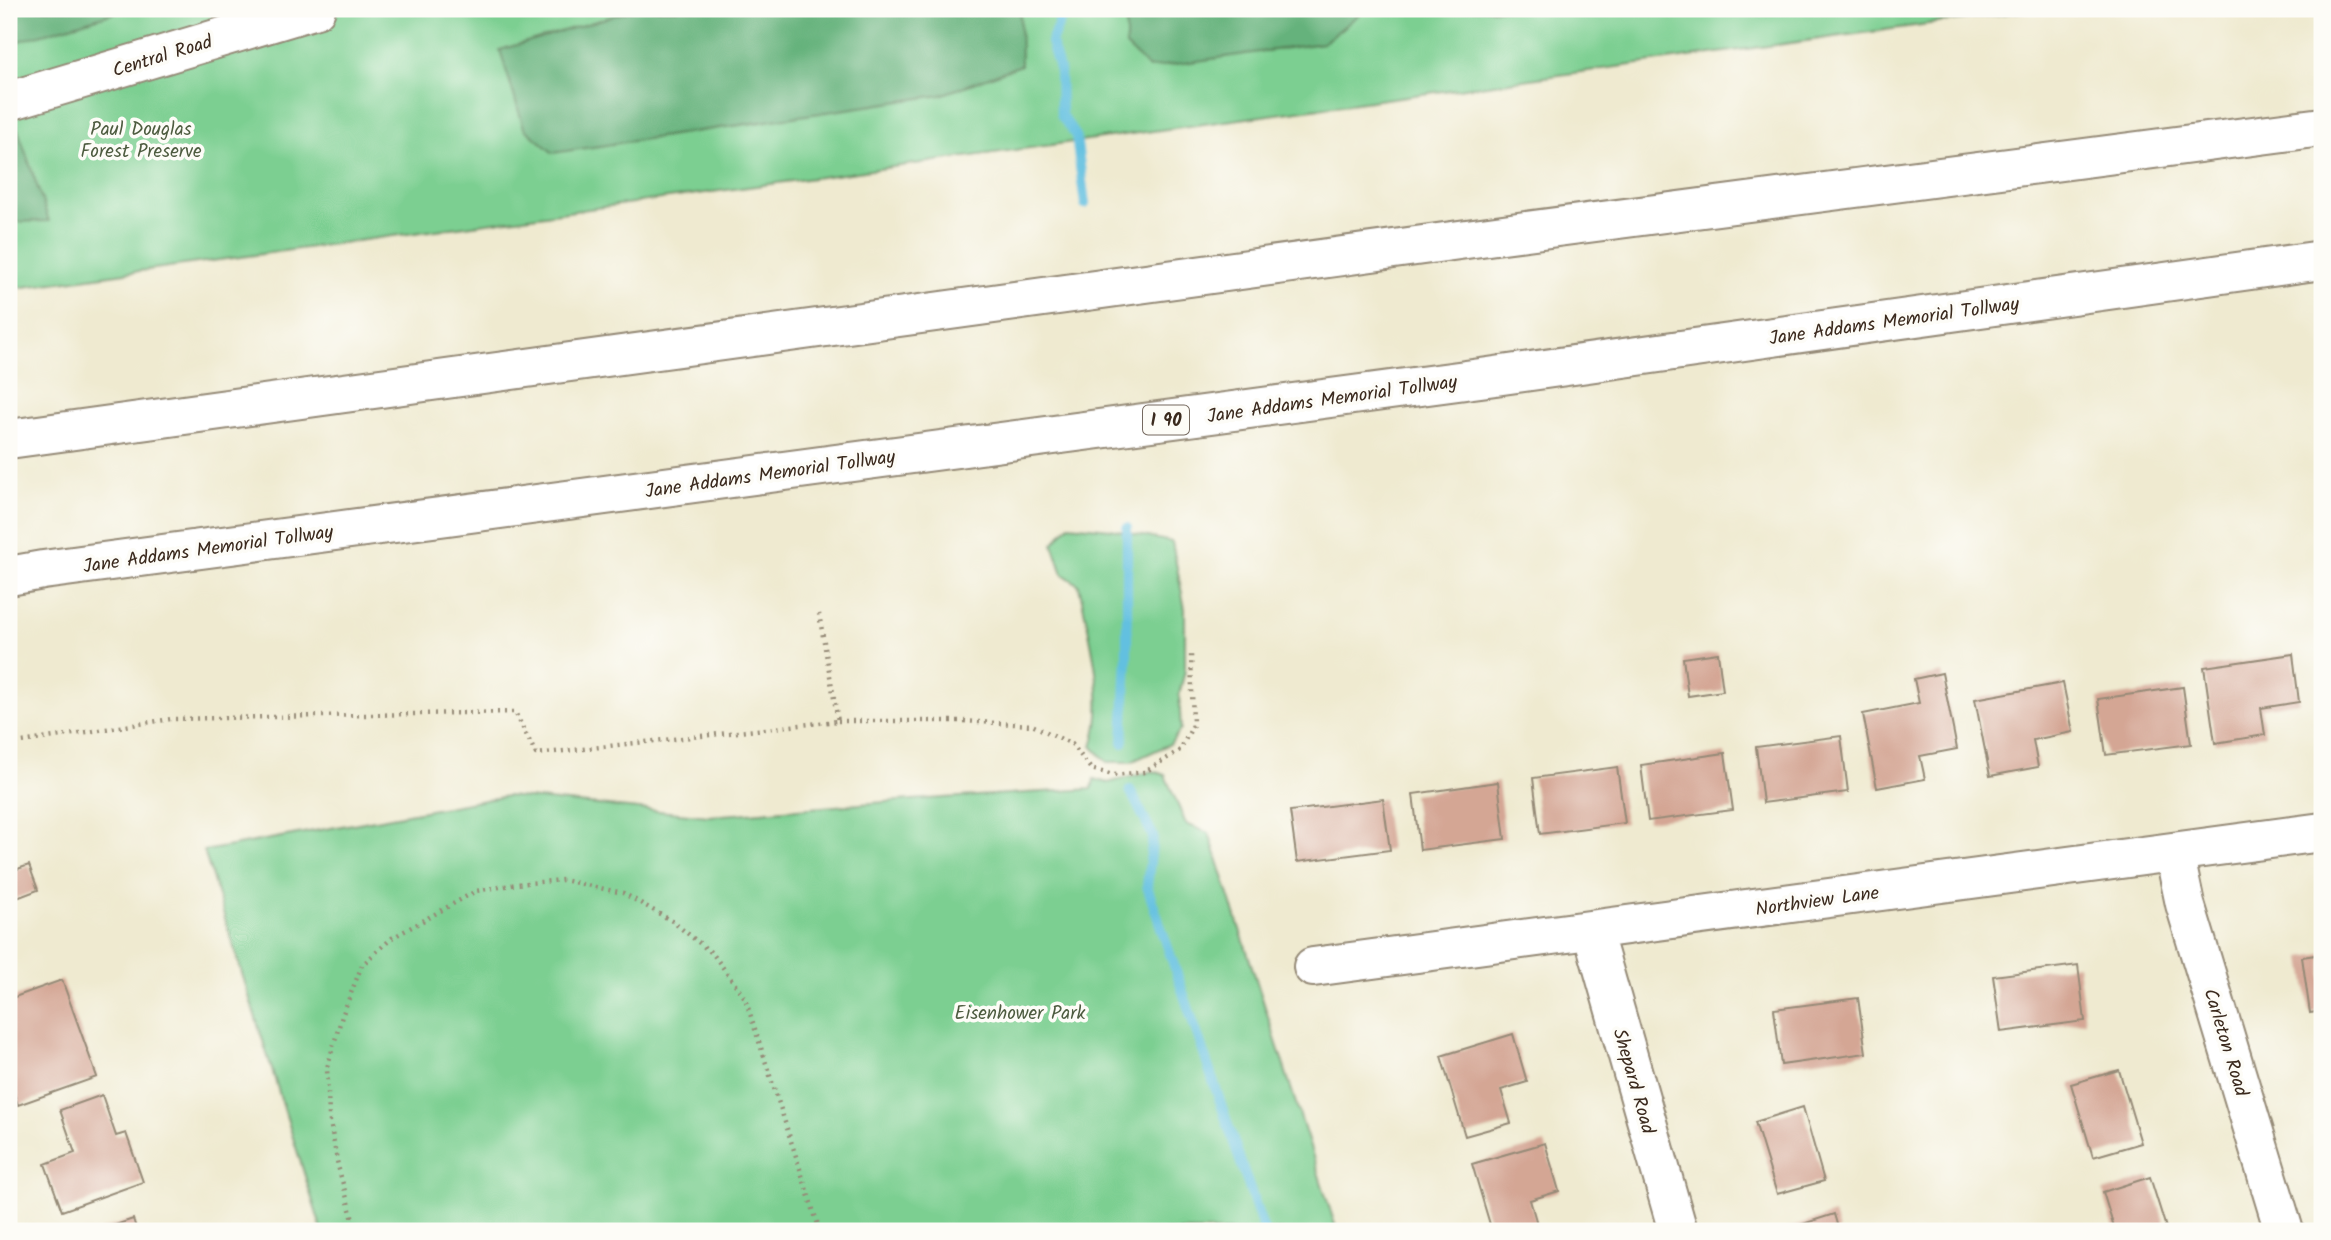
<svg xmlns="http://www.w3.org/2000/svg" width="2331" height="1240" viewBox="0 0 2331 1240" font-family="Kalam,sans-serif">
	<rect width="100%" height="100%" fill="#fdfcf7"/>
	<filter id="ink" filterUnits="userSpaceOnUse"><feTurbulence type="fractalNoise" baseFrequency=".0143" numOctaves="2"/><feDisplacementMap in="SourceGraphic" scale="14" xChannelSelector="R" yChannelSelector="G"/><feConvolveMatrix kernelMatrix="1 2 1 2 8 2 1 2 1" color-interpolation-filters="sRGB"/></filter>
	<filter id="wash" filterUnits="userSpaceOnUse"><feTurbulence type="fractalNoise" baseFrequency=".00686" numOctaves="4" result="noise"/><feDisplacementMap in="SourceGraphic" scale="28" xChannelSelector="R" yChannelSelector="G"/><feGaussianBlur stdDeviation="1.57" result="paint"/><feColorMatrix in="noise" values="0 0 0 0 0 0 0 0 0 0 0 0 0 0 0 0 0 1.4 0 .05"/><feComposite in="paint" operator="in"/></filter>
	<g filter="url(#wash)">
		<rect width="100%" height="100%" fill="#efead0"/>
		<!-- green -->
		<path fill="#7ccf91" stroke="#5c7c58" stroke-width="2" d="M9 9H2037L9 289Z
			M1069 525 1111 529 1172 542 1185 609V671L1179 695 1181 729 1170 744 1131 762H1107L1092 746C1109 699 1088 633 1079 585L1063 574 1053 544Z
			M1153 771 1165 775 1186 824 1209 833 1337 1231H322L204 851 507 796 709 816 911 800 1092 789 1094 779 1108 783Z"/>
		<!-- forest -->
		<path fill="#65b27b" stroke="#506e4c" stroke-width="2" d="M9 9H128L9 44Z
			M636 9H1020L1021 65 941 95 553 153 524 128 500 50Z
			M1131 9H1366L1323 43 1149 68 1126 46V18Z
			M15 121 49 221 9 222V123Z"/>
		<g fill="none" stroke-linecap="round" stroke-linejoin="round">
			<!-- stream -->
			<path stroke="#62c0e0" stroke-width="10" d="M1063 9 1061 18 1051 42 1060 72 1061 115 1076 136 1085 204
				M1123 743 1127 656V528
				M1130 790 1153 836 1147 886 1264 1231"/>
		</g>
		<g id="blocks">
			<!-- building -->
			<path fill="#d4a694" d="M1718 653 1723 691 1688 696 1683 658Z
				M2293 654 2299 702 2261 708 2265 735 2215 743 2204 667Z
				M1942 673 1957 749 1920 756 1925 779 1877 788 1863 714 1919 703 1914 679Z
				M2063 683 2073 732 2033 740 2038 767 1990 776 1975 699Z
				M2183 687 2191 744 2106 755 2098 699Z
				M1841 736 1848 792 1763 803 1756 747Z
				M1725 753 1733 810 1648 821 1641 765Z
				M1617 767 1625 823 1540 834 1533 778Z
				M1498 782 1505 839 1420 850 1413 794Z
				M1383 799 1390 850 1297 862 1290 811Z
				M29 865 38 890 9 901V872Z
				M2322 954V1011L2310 1013 2302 957Z
				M2078 965 2085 1021 2001 1032 1993 976Z
				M62 980 97 1077 18 1105 9 1079V999Z
				M1858 998 1866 1053 1781 1065 1774 1009Z
				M1513 1034 1527 1082 1501 1090 1511 1123 1465 1136 1441 1056Z
				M2119 1070 2141 1143 2093 1157 2071 1084Z
				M102 1095 116 1136 126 1133 143 1182 62 1211 45 1164 75 1153 60 1110Z
				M1803 1107 1824 1181 1777 1194 1755 1122Z
				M1545 1143 1559 1191 1530 1200 1539 1231H1492L1472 1164Z
				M2150 1177 2167 1231H2115L2103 1192Z
				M1834 1214 1839 1231H1788L1787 1229Z
				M133 1219 137 1231H98Z"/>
		</g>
	</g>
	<g filter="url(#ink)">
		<use href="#blocks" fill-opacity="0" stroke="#958a77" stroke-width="2"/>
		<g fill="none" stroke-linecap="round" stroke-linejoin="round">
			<!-- minor casing -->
			<g stroke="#958a77" stroke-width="42">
				<path id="minor" d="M9 101 316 9
					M2174 852 2185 904 2284 1231
					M1592 930 1678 1231
					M1313 967 2322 832"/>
			</g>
			<!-- highway casing -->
			<g stroke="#958a77" stroke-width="42">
				<path id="highway" d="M9 439 1503 234 2322 127
					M9 576 43 570 1488 377 2322 260"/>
			</g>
			<!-- path -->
			<path stroke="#958a77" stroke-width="4.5" stroke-dasharray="2 5" stroke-linecap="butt" d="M838 721H962L1032 725 1072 744 1091 769 1113 775 1145 772 1180 750 1193 725 1191 654
				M9 744 171 719 515 712 536 754 838 721 819 614
				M356 1231 338 1166 329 1116 327 1068 342 1016 362 965 392 938 476 891 517 884 563 880 623 893 672 921 713 954 745 998 820 1231"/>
			<!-- minor -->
			<use href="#minor" stroke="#fff" stroke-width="38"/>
			<!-- highway -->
			<use href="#highway" stroke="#fff" stroke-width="38"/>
		</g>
	</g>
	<g text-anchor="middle" stroke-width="7" stroke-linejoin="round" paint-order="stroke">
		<!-- shield labels -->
		<rect fill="#fdfcf7" stroke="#75695f" stroke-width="2" x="1143" y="405.5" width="46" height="29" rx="5"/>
		<g font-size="18" font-weight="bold" fill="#3b2a1e">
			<text x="1166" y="426">I 90</text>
		</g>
		<!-- street labels -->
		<g font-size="19" fill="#3b2a1e" stroke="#fdfcf7">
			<text transform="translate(162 55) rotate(-17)" y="7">Central Road</text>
			<text transform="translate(1894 320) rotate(-8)" y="7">Jane Addams Memorial Tollway</text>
			<text transform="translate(1332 398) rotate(-8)" y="7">Jane Addams Memorial Tollway</text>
			<text transform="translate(770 473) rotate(-8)" y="7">Jane Addams Memorial Tollway</text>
			<text transform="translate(208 548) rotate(-8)" y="7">Jane Addams Memorial Tollway</text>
			<text transform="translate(1817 900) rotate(-8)" y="7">Northview Lane</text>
			<text transform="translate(2227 1042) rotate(73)" y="7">Carleton Road</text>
			<text transform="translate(1635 1081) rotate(74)" y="7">Shepard Road</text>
		</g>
		<!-- park labels -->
		<g font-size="19" fill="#4e5c40" stroke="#fdfcf7">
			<text x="141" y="135">Paul Douglas<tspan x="141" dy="22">Forest Preserve</tspan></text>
			<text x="1020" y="1019">Eisenhower Park</text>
		</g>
	</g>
	<!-- margin -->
	<rect width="2331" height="1240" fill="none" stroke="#fdfcf7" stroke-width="35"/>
</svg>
